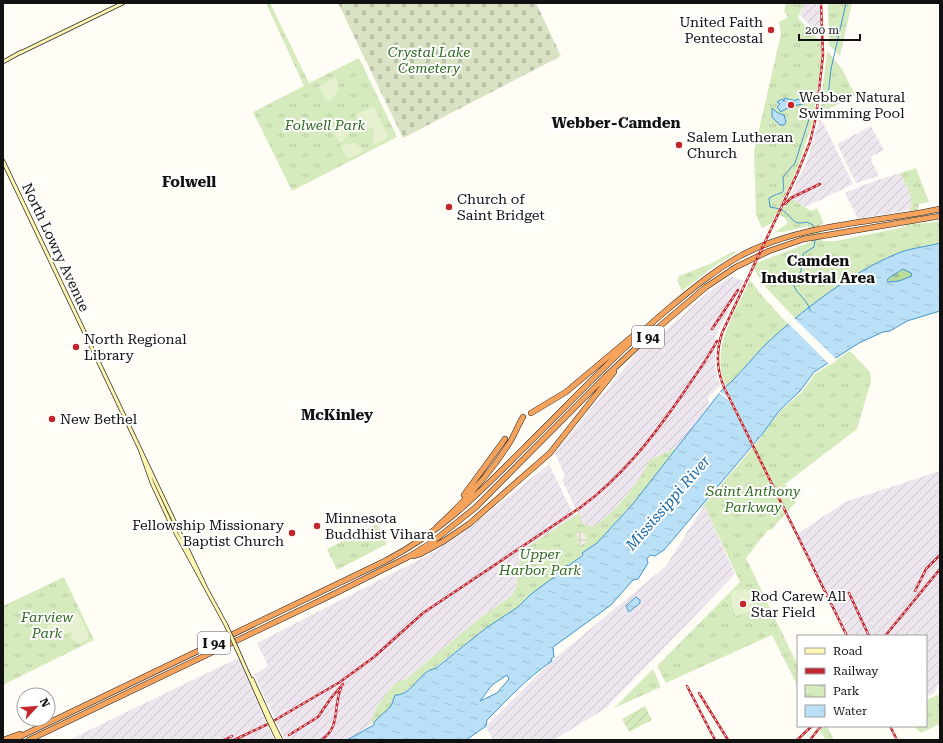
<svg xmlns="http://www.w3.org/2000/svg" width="943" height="743" viewBox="0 0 943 743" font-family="'Roboto Serif',serif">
	<defs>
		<pattern id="industrial-furrows" width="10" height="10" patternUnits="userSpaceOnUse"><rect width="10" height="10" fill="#eee6ef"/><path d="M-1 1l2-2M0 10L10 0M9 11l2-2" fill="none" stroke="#cbc4cc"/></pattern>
		<pattern id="forest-firs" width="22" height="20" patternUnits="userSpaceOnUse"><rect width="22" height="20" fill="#b9dc9c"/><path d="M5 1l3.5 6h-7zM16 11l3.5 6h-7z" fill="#9ebc85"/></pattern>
		<pattern id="cemetery-stones" width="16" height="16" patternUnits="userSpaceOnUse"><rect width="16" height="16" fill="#d9e3c4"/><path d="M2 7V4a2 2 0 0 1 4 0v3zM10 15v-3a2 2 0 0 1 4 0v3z" fill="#b9c2a7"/></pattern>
		<pattern id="park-tufts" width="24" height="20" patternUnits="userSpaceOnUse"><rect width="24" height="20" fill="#d5ebbd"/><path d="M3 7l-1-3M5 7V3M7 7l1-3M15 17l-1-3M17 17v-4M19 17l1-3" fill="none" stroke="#b6c8a1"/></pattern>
		<pattern id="garden-furrows" width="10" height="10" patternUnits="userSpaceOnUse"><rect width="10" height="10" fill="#d5ebbd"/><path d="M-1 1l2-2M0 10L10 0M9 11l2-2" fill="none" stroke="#b6c8a1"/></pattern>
		<pattern id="plaza-grid" width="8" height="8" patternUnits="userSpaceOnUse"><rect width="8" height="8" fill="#f1ede2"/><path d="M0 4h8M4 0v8" fill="none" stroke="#cecac1"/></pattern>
		<pattern id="water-ripples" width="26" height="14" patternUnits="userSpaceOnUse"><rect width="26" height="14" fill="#b9e0f7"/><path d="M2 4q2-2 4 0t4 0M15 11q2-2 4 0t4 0" fill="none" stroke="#9ebfd3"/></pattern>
	</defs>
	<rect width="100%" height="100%" fill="#fffdf5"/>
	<!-- industrial -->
	<path fill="url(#industrial-furrows)" d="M804 3H819L823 38 800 15Z
		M821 119 853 184 806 207 789 198 807 161 819 120Z
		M871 126 884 150 872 156 871 160 879 176 856 183 837 144Z
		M900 173 912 197 910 210 858 219 845 193 863 185Z
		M730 276 744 281 715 337V362L717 378 721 385 708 397 709 405 679 447 649 460 644 474 606 519 593 527 583 524 562 480 565 476 555 453 635 355 647 343 655 340 706 294Z
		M549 464 574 516 526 548 520 557 516 587 512 595 480 618 406 679 394 684 377 706 369 726 352 740H285L254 675 268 666 257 643 432 553 463 533Z
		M940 471V682L934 693 926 697V636H846L797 534 845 502Z
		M704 505 735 574 606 708 554 740H493L486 726 554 659 666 566Z
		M238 658 274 740H69Z"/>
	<!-- forest -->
	<path fill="url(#forest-firs)" d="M904 269 911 273 912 276 899 281 888 282 887 280 890 277Z"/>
	<!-- cemetery -->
	<path fill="url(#cemetery-stones)" d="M338 3H536L561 56 403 138Z"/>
	<!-- park -->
	<path fill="url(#park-tufts)" d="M266 3H270L309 83 359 58 397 137 292 191 253 112 304 86Z
		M786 3H804L798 18 821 43 822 53 813 121 798 167 780 207 783 208 792 199 811 211 817 208 824 223 820 225 822 241H836L899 228 906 226C914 197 913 200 900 173L916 168 929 202 919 204 916 224 940 221V243L897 253 853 275 796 319 769 291 751 265 811 242 808 226 783 232H775L788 223 784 217 776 214 772 223 762 228 756 215 754 151 777 51 781 34 779 22 788 17 784 11Z
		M828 3H852L840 56 829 45Z
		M827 51 842 69 855 95 823 112 821 115V119L819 120Z
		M734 251 736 253 716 265 682 291 677 280 679 276 712 263Z
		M750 280 763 297 789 325 766 344 727 386C707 355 737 308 750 280Z
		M850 351 870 372 871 381 857 429 785 484 796 502 771 530H768L746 558 798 666V687L772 635 666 683 657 666 740 582 704 505 755 445 779 412 801 393 815 374Z
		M679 447 632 505 597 543 582 553 583 554 568 566 566 565 555 574 554 577 518 607 486 628 424 676 414 686 398 696 391 706 369 726 377 706 394 684 406 679 480 618 512 595 516 587 520 557 526 548 579 513 583 524 593 527C614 513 640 483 649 460Z
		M377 524 387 544 337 570 327 549Z
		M64 577 94 640 3 685V606Z
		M653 669 661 687 614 708Z
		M940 694V724L921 733 913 726H926V700Z
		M818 726H827L834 740H825Z"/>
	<!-- garden -->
	<path fill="url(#garden-furrows)" d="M645 706 652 720 629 732 622 719Z"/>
	<!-- pitch -->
	<path fill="#e6f2cf" d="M335 77C341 86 339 93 331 100L326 101 319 86Z
		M372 107 375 108 388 136 386 139 374 145 372 139 375 127 367 128 355 115Z
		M348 120 349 134 340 144 333 130 334 127Z
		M354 143 365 151 349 159 347 158 340 145Z
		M741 589C754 590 756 598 757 609L736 616 732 605 731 592Z
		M77 611 89 635 88 639 78 644 72 638V631L54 640 47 626Z"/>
	<!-- plaza -->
	<path fill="url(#plaza-grid)" d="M576 531 584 533 588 541 579 547Z"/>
	<!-- water -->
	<path fill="url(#water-ripples)" stroke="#3f96cf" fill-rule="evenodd" d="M784 98 793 100 794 103 795 100 801 99 803 104 791 106 781 112 777 107 780 104 777 102 782 99 784 101Z
		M772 108 778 113 784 115 786 122 784 125H780L772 117Z
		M940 243V311L907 321 890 331 883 332 859 343 814 372 800 391 779 411 763 433 664 550 655 556 650 555 647 559 648 563 638 579 633 580 611 605 553 647 554 657 551 659 552 661C528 677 508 699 487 720L486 726 466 740H347L374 725V722L391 706 395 695C410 696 418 676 430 670 432 669 434 669 436 668L486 628 518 607 530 595 554 577 555 574 567 565 568 566 583 555 582 553 597 543 632 505 722 390C739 376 751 359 766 344 801 311 852 272 896 254 909 248 926 247 940 243ZM903 269 911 273 912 276 899 281 888 282 887 280 890 277ZM507 675 509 679 497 693 480 701 492 685Z
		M636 597 640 600V603L629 612 626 606Z"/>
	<!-- pier -->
	<path fill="#fffdf5" d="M794 318 837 360 830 365 788 323Z
		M725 385 754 446 753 448 730 401 718 392 719 391 729 398 723 386Z"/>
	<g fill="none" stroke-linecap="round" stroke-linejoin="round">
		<!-- stream -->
		<path stroke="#3f96cf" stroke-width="1" d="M822 103 828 96 831 69 846 3
			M811 113 795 163 783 177C784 197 786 189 769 198L770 207C774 208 778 208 782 210 794 217 791 226 807 222L813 225 814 229
			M810 310C807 298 795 294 793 283L801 271 803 254 814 247 815 240"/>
		<!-- secondary casing -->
		<g stroke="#333" stroke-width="4.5">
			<path id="secondary" d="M20 53 123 3
				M3 62 21 52
				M3 161 205 586
				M141 452 152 483 172 526 226 625
				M237 649 268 719
				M252 679 270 718"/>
		</g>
		<!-- highway casing -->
		<g stroke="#222" stroke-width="6">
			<path id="highway" d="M531 413 566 392 634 335
				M464 495 505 439
				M437 527C463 503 492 471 510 442 515 434 518 425 523 417
				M413 556 420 554 444 541 469 524 550 453 614 372
				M3 740 20 734
				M13 740 385 561C444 530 478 494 524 448 572 401 617 352 668 309 692 289 715 270 742 255 803 223 874 223 940 209
				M29 740 338 592 408 557 431 543 475 508 605 377 653 332 706 287 736 267 769 251 804 239 940 216"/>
		</g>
		<!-- secondary -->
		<use href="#secondary" stroke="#fff6b0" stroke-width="3"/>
		<!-- highway -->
		<use href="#highway" stroke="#f5a25d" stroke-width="5"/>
		<!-- rail casing -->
		<g stroke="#c4262e" stroke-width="2.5">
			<path id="rail" d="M821 3 823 55 816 117 810 142 797 174 722 333C716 352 716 369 724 387L847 636
				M785 204 791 198 820 184
				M712 329 738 290
				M915 591 926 569 940 555
				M849 593 869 636
				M885 636 940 569
				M687 686 715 740
				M699 693 728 740
				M890 726 897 740
				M289 735 318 717 331 698 343 684
				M224 740 232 736
				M234 740 270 723 340 682 374 657 423 613 581 507C622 477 653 437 682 395 694 377 707 360 717 341
				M321 740C341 728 333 706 341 688
				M797 740 812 726
				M810 740 821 726"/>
		</g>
		<!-- rail -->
		<use href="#rail" stroke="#fff" stroke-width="1" stroke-dasharray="3" stroke-linecap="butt"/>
		<!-- secondary-bridge casing -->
		<g stroke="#333" stroke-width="4.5" stroke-linecap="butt">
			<path id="secondary-bridge" d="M226 625 237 649
				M270 718 281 740
				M268 719 278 740"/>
		</g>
		<!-- secondary-bridge -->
		<use href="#secondary-bridge" stroke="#fff6b0" stroke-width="3"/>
	</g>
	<!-- markers -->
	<g fill="#c4262e" stroke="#fff" stroke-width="1.5">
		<circle cx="771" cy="30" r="4"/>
		<circle cx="791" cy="105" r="4"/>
		<circle cx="679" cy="145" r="4"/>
		<circle cx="449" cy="207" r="4"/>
		<circle cx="76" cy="347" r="4"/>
		<circle cx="52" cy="419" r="4"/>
		<circle cx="317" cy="526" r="4"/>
		<circle cx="292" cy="533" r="4"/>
		<circle cx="743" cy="604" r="4"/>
	</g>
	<g text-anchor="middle" stroke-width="4" stroke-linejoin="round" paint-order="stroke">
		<!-- shield labels -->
		<g fill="#fff" stroke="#585858" stroke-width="1">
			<rect x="632" y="326" width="32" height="22" rx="3"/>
			<rect x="198" y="632" width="32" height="22" rx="3"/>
		</g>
		<g font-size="13" font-weight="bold" fill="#111">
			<text x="648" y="342">I 94</text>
			<text x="214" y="648">I 94</text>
		</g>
		<!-- poi labels -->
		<g font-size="14" fill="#111" stroke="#fff" text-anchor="start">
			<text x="763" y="27" text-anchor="end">United Faith<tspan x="763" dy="16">Pentecostal</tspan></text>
			<text x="799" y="102">Webber Natural<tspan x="799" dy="16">Swimming Pool</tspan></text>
			<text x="687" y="142">Salem Lutheran<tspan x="687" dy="16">Church</tspan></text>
			<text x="457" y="204">Church of<tspan x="457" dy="16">Saint Bridget</tspan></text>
			<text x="84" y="344">North Regional<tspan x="84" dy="16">Library</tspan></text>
			<text x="60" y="424">New Bethel</text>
			<text x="325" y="523">Minnesota<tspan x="325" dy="16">Buddhist Vihara</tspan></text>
			<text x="284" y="530" text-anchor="end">Fellowship Missionary<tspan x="284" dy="16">Baptist Church</tspan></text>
			<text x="751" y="601">Rod Carew All<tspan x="751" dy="16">Star Field</tspan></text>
		</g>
		<!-- park labels -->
		<g font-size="14" font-style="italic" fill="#2f6b1f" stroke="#fff">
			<text x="429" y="57">Crystal Lake<tspan x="429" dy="16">Cemetery</tspan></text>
			<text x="325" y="130">Folwell Park</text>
			<text x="753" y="496">Saint Anthony<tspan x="753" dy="16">Parkway</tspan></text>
			<text x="540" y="559">Upper<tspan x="540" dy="16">Harbor Park</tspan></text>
			<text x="47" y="622">Farview<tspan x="47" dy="16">Park</tspan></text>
		</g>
		<!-- street labels -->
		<g font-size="14" fill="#111" stroke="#fff">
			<text transform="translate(56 247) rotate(65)" y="5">North Lowry Avenue</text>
		</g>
		<!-- neighbourhood labels -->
		<g font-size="15" font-weight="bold" fill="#111" stroke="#fff">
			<text x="616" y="128">Webber-Camden</text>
			<text x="189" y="187">Folwell</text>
			<text x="818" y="266">Camden<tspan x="818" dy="17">Industrial Area</tspan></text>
			<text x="337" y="420">McKinley</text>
		</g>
		<!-- water labels -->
		<g font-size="15" font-style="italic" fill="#1768a6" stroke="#fff">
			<text transform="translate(668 503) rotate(-49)" y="5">Mississippi River</text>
		</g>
	</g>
	<!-- border -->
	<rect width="943" height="743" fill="none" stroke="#111111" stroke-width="8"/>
	<!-- legend -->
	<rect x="797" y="635" width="130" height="92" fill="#ffffff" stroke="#a0a0a0"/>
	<rect x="805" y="648" width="20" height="6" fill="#fff6b0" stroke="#a0a0a0"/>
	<text x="833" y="655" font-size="12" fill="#111111">Road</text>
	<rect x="805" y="668" width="20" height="6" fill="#c4262e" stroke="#a0a0a0"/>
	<text x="833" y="675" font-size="12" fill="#111111">Railway</text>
	<rect x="805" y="685" width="20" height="12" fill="url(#park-tufts)" stroke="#a0a0a0"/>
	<text x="833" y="695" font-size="12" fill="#111111">Park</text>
	<rect x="805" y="705" width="20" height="12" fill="url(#water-ripples)" stroke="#a0a0a0"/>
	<text x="833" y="715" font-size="12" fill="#111111">Water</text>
	<!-- north arrow -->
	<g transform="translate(36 707) rotate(64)"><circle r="19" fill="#ffffff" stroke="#a0a0a0"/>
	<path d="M0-3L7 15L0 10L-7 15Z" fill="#c4262e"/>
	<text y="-6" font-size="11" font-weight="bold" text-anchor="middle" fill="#111111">N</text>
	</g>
	<!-- scale -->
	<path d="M799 34v6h61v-6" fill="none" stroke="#111111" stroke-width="2"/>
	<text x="805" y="34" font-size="12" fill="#111111" stroke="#ffffff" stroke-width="3" paint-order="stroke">200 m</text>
</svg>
